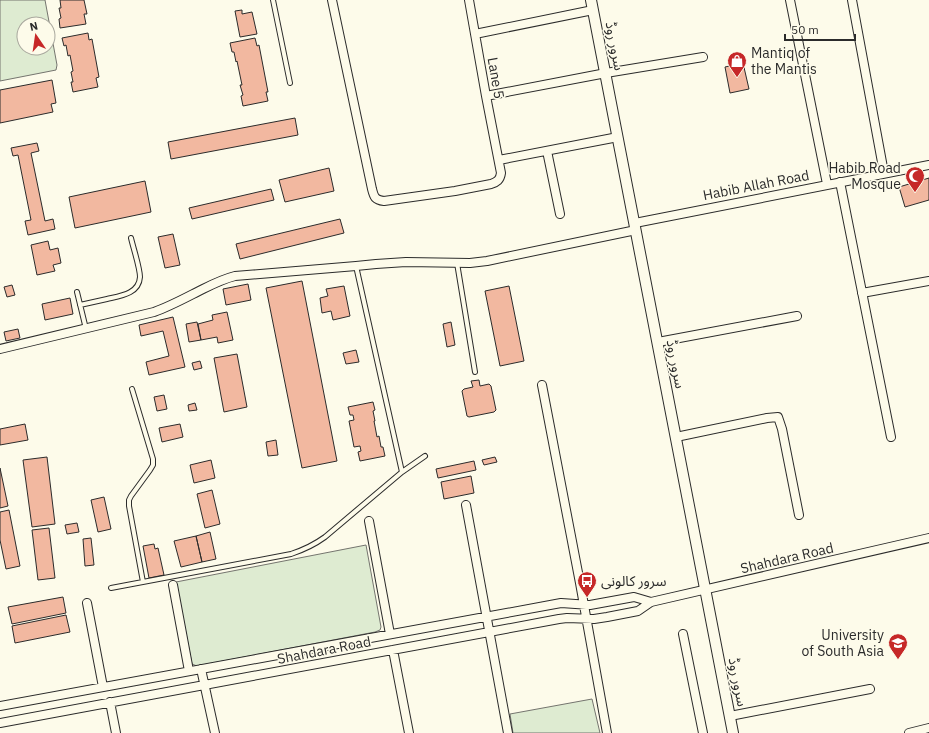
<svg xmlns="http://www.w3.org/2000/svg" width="929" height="733" viewBox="0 0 929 733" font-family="'IBM Plex Sans','Noto Sans Arabic',sans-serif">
	<rect width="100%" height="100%" fill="#fdfbea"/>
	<!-- green -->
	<path fill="#deebd1" stroke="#74746e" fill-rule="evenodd" d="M0 0H45L57 65 56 70 0 81ZM24 24H48V48H24Z
		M366 545 381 627 380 630 375 632 197 666 192 664 176 582Z
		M592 699 600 733H513L510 714Z"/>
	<!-- building -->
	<path fill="#f2b8a0" stroke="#2b2b2b" d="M60 0H84L87 14H84L86 24 60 28 59 19 61 18 59 8H61Z
		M242 10V14L252 12 257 34 240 37 235 11Z
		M88 33 89 40 92 39 99 77 96 78 98 87 73 92 71 82H73L71 72 73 71 70 55 68 56 66 45 64 46 62 38Z
		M255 38 257 46 259 45 268 92H266L268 101 243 106 241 96 243 95 240 85H242L237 61 236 62 234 52H232L230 43Z
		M743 63 749 89 730 93 725 67Z
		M52 80 56 103 51 104 53 112 0 123V90Z
		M295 118 298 135 171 159 168 142Z
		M37 143 39 151 31 153 45 221 53 219 55 229 28 235 25 221 31 220 18 155 13 156 11 148Z
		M329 168 334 191 285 202 279 180Z
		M929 178V200L905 207 899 187Z
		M145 181 151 212 75 228 69 197Z
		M271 189 274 200 192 219 189 208Z
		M340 219 344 233 240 259 236 244Z
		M173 234 180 265 165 268 158 237Z
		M48 241 50 250 58 248 61 263 53 265 55 271 37 275 31 245Z
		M302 281 337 461 302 468 266 288Z
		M248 284 251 300 226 305 223 289Z
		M12 285 15 295 7 297 4 287Z
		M344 286 350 316 333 320 331 311 322 313 320 298 328 296 326 289Z
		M509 286 524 361 500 366 485 291Z
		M70 298 73 314 45 320 42 304Z
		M227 312 233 340 218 343 217 337 201 340 198 324 213 320 212 315Z
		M173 317 185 367 149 375 146 362 169 356 163 331 141 336 139 325Z
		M197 322 201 340 189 342 186 324Z
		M451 322 455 345 447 347 443 324Z
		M18 329 20 338 6 341 4 332Z
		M356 350 359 362 346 364 343 353Z
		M237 354 247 407 224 412 214 358Z
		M200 361 202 368 194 370 192 363Z
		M479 380 480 386 489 384 491 386 496 410 494 412 469 417 467 416 462 391 464 389 473 387 471 381Z
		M164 395 167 409 157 411 154 397Z
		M373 402 375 410 373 411 375 421H374L377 437 379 436 381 447H383L385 456 360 461 358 452 361 451 360 446 354 447 349 421 354 420 353 415H350L348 407Z
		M195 403 197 410 189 411 188 405Z
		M25 424 28 440 0 445V429Z
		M180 424 183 437 162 442 159 428Z
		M276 440 278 455 268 456 266 442Z
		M47 457 55 524 32 527 23 460Z
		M495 457 497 462 484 465 482 460Z
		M211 460 215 478 194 483 190 465Z
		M474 461 476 470 438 478 436 469Z
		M0 468 8 506 0 508Z
		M471 476 474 493 444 499 441 482Z
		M212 490 220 524 205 528 197 494Z
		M104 497 111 529 98 532 91 500Z
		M9 510 20 566 6 569 0 540V512Z
		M77 523 79 532 67 534 65 525Z
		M49 528 55 578 38 580 32 530Z
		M210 532 216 559 202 562 196 536Z
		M196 536 202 562 181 567 174 541Z
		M91 538 94 565 85 566 83 539Z
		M154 544 155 549 158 548 164 575 149 578 143 546Z
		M63 597 66 613 12 624 8 607Z
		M66 615 70 632 15 643 12 626Z"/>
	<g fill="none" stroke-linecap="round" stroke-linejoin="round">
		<!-- service casing -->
		<g stroke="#2b2b2b" stroke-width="6">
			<path id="service" d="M273 0 290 83
				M457 263 475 372
				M356 266 402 472
				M77 292 86 329
				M80 305C89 303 98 301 107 299 120 296 139 294 140 277 140 268 133 247 131 238
				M132 389 153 459V465L150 470 131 496 129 500V506L143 582
				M111 588 291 554C303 550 314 545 325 537L402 472 425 456"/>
		</g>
		<!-- minor casing -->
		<g stroke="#2b2b2b" stroke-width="10">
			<path id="minor" d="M332 0 372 189C374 197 375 200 384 201L455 191 491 184C497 182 500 180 501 173L486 96 469 0
				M790 0 827 184
				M852 0 884 173
				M475 34 593 10
				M486 96 606 73 703 57
				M547 151 560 214
				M499 160 618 137
				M840 182 891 437
				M635 223 929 165
				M862 293 929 281
				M658 342 797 316
				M0 349 154 312C171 306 187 297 203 289 213 284 223 279 235 276L356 266 376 264 406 262 470 263 487 261 636 230
				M542 385 580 583 607 733
				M676 437 767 418 778 417 782 429 799 515
				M466 505 508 733
				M369 521 390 634
				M173 585 189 671
				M87 603 103 687
				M683 634 703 733
				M393 650 409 733
				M201 669 215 733
				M110 702 116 733
				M0 706 561 603 590 605 634 597 651 602
				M730 716 870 689
				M0 723 559 619 567 618 594 619 607 617 638 611 651 602 929 538
				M909 733 929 728"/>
		</g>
		<!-- tertiary casing -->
		<g stroke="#2b2b2b" stroke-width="12">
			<path id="tertiary" d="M591 0 733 733"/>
		</g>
		<!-- service -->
		<use href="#service" stroke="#fdfbea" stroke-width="4"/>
		<!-- minor -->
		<use href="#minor" stroke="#fdfbea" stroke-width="8"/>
		<!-- tertiary -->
		<use href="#tertiary" stroke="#fdfbea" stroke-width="10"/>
	</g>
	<!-- icons -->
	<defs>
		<g id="shop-pin" transform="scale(1)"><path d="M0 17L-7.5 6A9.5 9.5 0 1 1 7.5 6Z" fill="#c62828" stroke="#fdfbea"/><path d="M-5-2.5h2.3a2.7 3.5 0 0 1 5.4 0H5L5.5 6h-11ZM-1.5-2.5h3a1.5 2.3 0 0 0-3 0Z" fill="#fff"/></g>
		<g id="mosque-pin" transform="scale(1)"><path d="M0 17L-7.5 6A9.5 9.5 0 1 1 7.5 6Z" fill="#c62828" stroke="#fdfbea"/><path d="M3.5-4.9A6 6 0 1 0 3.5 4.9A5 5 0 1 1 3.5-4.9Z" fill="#fff"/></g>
		<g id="bus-pin" transform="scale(1)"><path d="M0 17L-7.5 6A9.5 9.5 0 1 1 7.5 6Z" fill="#c62828" stroke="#fdfbea"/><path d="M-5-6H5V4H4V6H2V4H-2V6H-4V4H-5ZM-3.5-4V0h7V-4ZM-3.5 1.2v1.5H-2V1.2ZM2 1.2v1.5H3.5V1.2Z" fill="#fff"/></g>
		<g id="university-pin" transform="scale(1)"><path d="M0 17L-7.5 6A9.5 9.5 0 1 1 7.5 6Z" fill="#c62828" stroke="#fdfbea"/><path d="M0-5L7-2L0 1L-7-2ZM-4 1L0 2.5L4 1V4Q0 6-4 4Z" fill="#fff"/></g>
	</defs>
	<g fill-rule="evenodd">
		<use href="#shop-pin" x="737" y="61"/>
		<use href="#mosque-pin" x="915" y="176"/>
		<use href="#bus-pin" x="587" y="581"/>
		<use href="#university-pin" x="898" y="643"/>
	</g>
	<g text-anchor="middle" stroke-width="3" stroke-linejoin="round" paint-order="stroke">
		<!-- street labels -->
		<g font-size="14" fill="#2b2b2b" stroke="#fdfbea">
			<text transform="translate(615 46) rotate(79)" y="5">سرور روڈ</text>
			<text transform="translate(496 78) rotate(80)" y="5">Lane 5</text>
			<text transform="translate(756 185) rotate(-11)" y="5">Habib Allah Road</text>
			<text transform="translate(676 364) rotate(79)" y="5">سرور روڈ</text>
			<text transform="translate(787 558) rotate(-13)" y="5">Shahdara Road</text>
			<text transform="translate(324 650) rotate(-11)" y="5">Shahdara Road</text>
			<text transform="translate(738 682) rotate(79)" y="5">سرور روڈ</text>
		</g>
		<!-- poi labels -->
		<g font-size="14" fill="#2b2b2b" stroke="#fdfbea" text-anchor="start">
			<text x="751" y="58">Mantiq of<tspan x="751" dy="16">the Mantis</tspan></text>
			<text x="901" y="173" text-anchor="end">Habib Road<tspan x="901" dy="16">Mosque</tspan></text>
			<text x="601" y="586">سرور کالونی</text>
			<text x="884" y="640" text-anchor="end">University<tspan x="884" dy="16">of South Asia</tspan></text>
		</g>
	</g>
	<!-- north arrow -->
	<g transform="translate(36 36) rotate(347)"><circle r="19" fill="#fdfbea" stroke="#a9a89e"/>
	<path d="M0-3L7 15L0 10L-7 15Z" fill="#c62828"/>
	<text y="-6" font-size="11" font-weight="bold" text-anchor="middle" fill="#2b2b2b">N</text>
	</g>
	<!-- scale -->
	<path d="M785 34v6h70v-6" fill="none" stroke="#2b2b2b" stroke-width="2"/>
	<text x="791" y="34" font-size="12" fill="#2b2b2b" stroke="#fdfbea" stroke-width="3" paint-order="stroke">50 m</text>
</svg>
